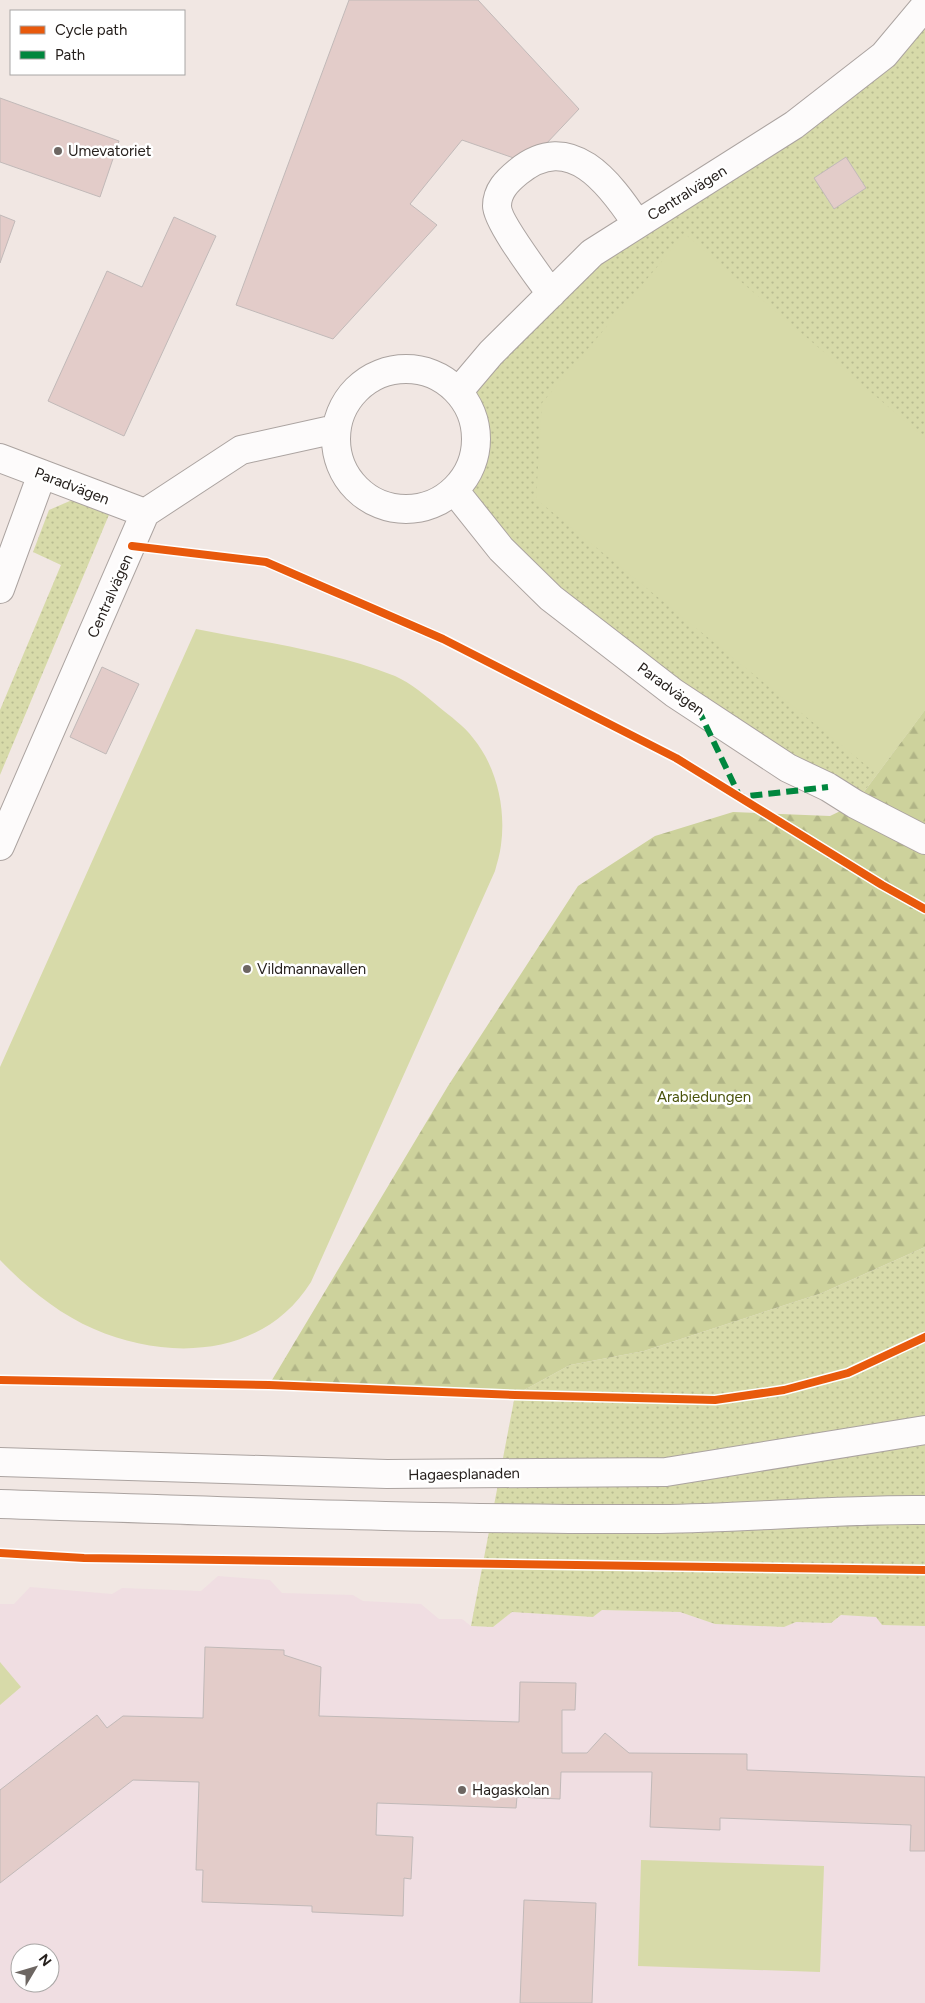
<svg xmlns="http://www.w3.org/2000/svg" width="925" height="2003" viewBox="0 0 925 2003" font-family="Figtree,sans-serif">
	<defs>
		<pattern id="grass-dots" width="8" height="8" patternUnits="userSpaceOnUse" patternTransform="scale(1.25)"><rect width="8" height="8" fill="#d7daa9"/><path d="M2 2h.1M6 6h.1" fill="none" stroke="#b8bb91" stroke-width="1.8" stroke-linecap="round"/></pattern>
		<pattern id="forest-firs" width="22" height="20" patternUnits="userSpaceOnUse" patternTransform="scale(1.25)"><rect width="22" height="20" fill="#cdd29c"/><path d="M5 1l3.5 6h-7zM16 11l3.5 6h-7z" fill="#b0b486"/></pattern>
	</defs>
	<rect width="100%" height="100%" fill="#f1e7e3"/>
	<!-- education -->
	<path fill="#f0dee2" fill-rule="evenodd" d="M218 1576 270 1580 282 1593 353 1595 363 1601 421 1604 439 1619H462L471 1626 493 1627 512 1612 593 1617 602 1610 680 1612 715 1624 784 1627 796 1622 831 1623 841 1615 876 1617 883 1625 925 1626V2003H0V1604H14L30 1587 112 1594 122 1588 201 1591ZM20 1953H50V1983H20Z"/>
	<!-- grass -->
	<path fill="url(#grass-dots)" d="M925 6V710L855 804 674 693 454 490 470 468 476 437 471 412 458 392 592 253 794 125Z
		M79 497 111 510 0 775V710L61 565 33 552 49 510Z
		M925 1247V1626L882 1625 876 1617 841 1615 831 1623 796 1622 784 1627 715 1624 680 1612 602 1610 593 1617 512 1612 493 1627 471 1626 515 1395 570 1365 644 1351 822 1293Z"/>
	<!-- forest -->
	<path fill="url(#forest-firs)" d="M925 710V1247L822 1293 644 1351 570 1365 515 1395 269 1385 448 1086 578 886 655 836 733 812 830 816 855 804Z"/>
	<!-- pitch -->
	<path fill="#d7daa9" d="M685 234 925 438V710L877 774 536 499 542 403Z
		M196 629C262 642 332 651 395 676 411 683 426 696 439 707 450 716 464 726 473 738 497 767 506 809 501 845 500 854 497 863 495 871L311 1282C264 1357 170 1362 94 1329 59 1314 27 1288 0 1260V1067Z
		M0 1662 21 1687 0 1705Z
		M641 1860 824 1866 820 1972 638 1966Z"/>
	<!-- building -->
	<path fill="#e3ccc9" stroke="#c1b9b8" d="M349 0H478L579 109 528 163 462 140 410 204 437 225 333 339 236 305Z
		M0 98 119 141 100 197 0 162Z
		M846 157 866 188 834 209 814 178Z
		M0 215 15 221 0 263Z
		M174 217 216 236 124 436 48 401 107 271 142 287Z
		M102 667 139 684 106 754 70 737Z
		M205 1647 284 1650V1655L321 1667 319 1716 519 1722 520 1682 576 1683 575 1710H562V1753H587L605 1733 629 1753 747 1754V1770L925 1777V1851H910L911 1825 720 1818V1830L650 1827 652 1772H561L560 1799 517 1797 516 1808 377 1803 376 1835 413 1837 411 1879 404 1878 403 1916 312 1912V1906L202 1902 203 1870H196L199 1782 133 1780 0 1883V1790L97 1715 107 1728 123 1716 203 1718Z
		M524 1900 596 1903 592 2003H520Z"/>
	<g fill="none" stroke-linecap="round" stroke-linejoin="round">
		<!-- minor casing -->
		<g stroke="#aba3a0" stroke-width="30">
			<path id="minor" d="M551 294C540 278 497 222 497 206 497 191 507 181 518 172 570 129 610 183 637 224
				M336 439a70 70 0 1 1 140 0a70 70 0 1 1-140 0Z
				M458 392 491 353 592 253 794 125 884 55 925 6
				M0 458 145 513
				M454 490 501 549 551 598 674 693 788 768 828 787 855 804 925 840
				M0 589 42 474
				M0 846 145 513 241 450 336 429"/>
		</g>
		<!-- major casing -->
		<g stroke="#aba3a0" stroke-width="30">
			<path id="major" d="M0 1462 387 1474 666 1472 925 1430
				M0 1504C220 1511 440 1520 660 1519 749 1518 837 1509 925 1510"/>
		</g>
		<!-- minor -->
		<use href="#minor" stroke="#fdfbfb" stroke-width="28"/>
		<!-- major -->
		<use href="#major" stroke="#fdfbfb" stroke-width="28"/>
		<!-- quiet -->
		<path stroke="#00873e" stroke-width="6" stroke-dasharray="12 6" stroke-linecap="butt" d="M698 709 740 797 828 787"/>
		<!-- cycleway casing -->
		<g stroke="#fff" stroke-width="11">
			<path id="cycleway" d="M132 546 266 562 443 639 676 758 882 885 925 909
				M0 1380 269 1385 515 1395 715 1400 784 1390 848 1373 925 1337
				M0 1553 84 1558 925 1570"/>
		</g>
		<!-- cycleway -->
		<use href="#cycleway" stroke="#e8590c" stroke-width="8"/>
	</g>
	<!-- markers -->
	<g fill="#6d6662" stroke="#fff" stroke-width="2">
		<circle cx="58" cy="151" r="5"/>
		<circle cx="247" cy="969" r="5"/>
		<circle cx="462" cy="1790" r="5"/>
	</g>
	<g text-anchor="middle" stroke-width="5" stroke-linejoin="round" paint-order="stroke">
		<!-- poi labels -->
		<g font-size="15" fill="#26201d" stroke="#fff" text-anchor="start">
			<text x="68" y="156">Umevatoriet</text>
			<text x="257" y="974">Vildmannavallen</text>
			<text x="472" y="1795">Hagaskolan</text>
		</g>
		<!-- street labels -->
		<g font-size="15" fill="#26201d" stroke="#fff">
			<text transform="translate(687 193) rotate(-32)" y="5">Centralvägen</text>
			<text transform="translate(72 486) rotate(21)" y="5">Paradvägen</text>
			<text transform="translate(110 596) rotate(-66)" y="5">Centralvägen</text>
			<text transform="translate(671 689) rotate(36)" y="5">Paradvägen</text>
			<text transform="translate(464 1474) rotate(-1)" y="5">Hagaesplanaden</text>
		</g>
		<!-- park labels -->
		<g font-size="15" fill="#4a530c" stroke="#fff">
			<text x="704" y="1102">Arabiedungen</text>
		</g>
	</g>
	<!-- legend -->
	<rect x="10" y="10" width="175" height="65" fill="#ffffff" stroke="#a8a6a5"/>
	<rect x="20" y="26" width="25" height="8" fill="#e8590c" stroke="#a8a6a5"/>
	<text x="55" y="35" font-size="15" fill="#26201d">Cycle path</text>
	<rect x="20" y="51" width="25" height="8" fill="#00873e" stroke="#a8a6a5"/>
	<text x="55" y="60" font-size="15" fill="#26201d">Path</text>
	<!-- north arrow -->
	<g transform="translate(35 1968) rotate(52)"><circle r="24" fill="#ffffff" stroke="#a8a6a5"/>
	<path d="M0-4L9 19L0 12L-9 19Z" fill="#6d6662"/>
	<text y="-8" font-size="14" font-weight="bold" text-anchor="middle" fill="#26201d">N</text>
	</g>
</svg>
